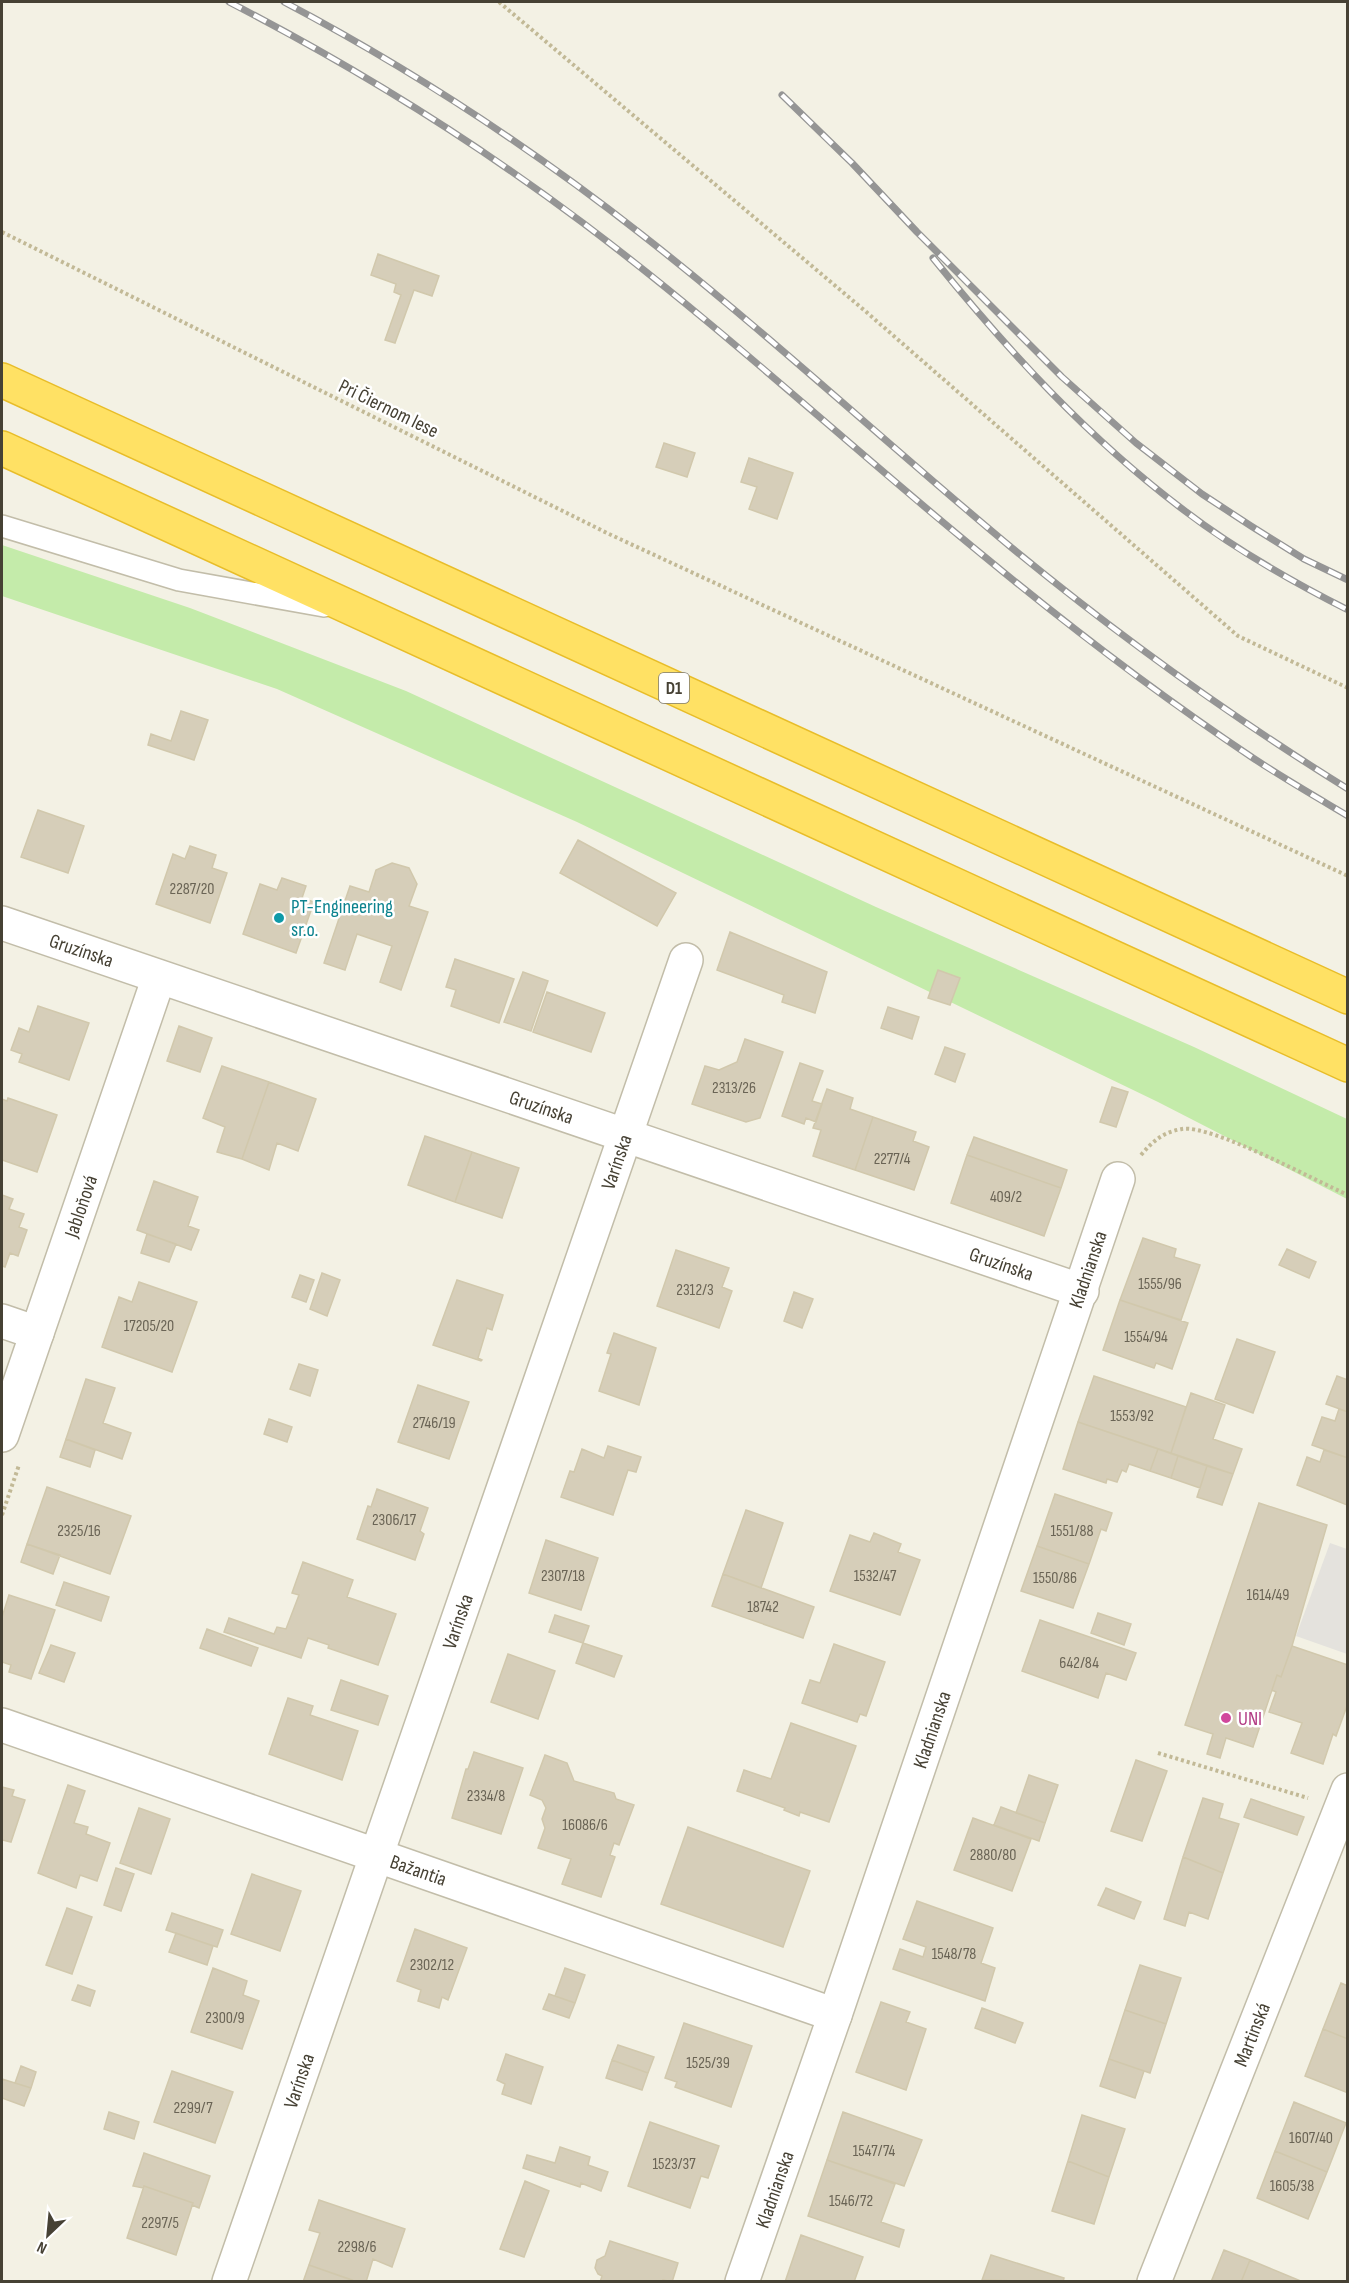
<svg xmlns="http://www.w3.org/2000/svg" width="1349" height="2283" viewBox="0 0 1349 2283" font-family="'Sofia Sans Condensed',sans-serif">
	<rect width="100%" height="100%" fill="#f3f1e4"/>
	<!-- green -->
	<path fill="#c4ebaa" d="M2 545 190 608 406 691 876 907 1194 1047 1347 1119V1199L1158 1102 577 822 277 689 2 596Z"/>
	<!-- parking -->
	<path fill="#e4e2dd" d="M1330 1543 1347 1549V1654L1296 1636Z"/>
	<!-- building -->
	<path fill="#d6ceb9" stroke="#d1c8ac" stroke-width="1.5" d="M378 254 439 276 432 296 414 290 395 343 385 340 401 295 394 292 396 284 371 275Z
		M664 443 695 453 687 477 656 467Z
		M749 458 793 473 777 519 749 509 757 487 741 482Z
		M181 711 208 720 194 760 148 745 151 734 171 741Z
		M38 810 84 826 68 873 21 857Z
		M578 840 676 893 657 926 560 873Z
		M190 846 216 855 212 868 227 873 210 923 156 904 173 854 185 859Z
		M392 863 409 868 417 884 409 906 428 912 401 990 380 982 392 946 357 934 345 970 324 963 350 886 369 892 376 870Z
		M282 878 306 886 302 898 314 902 296 953 243 934 260 884 277 890Z
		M730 932 827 972 815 1013 782 1002 784 995 717 970Z
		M455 959 514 979 499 1023 451 1006 456 990 446 987Z
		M938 970 960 978 950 1005 928 998Z
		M523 972 548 981 531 1031 504 1022Z
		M547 992 605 1013 591 1052 533 1032Z
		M38 1006 89 1023 69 1080 19 1062 22 1054 11 1050 19 1028 29 1032Z
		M888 1007 919 1017 912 1039 881 1028Z
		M179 1026 212 1038 200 1072 167 1061Z
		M745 1039 783 1052 760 1118 746 1122 692 1104 705 1066 719 1070 737 1062Z
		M945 1047 965 1054 955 1082 935 1074Z
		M800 1063 823 1071 812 1101 822 1104 816 1122 806 1118 804 1124 782 1116Z
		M222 1066 269 1082 242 1159 217 1152 225 1127 203 1118Z
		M269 1082 316 1099 298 1151 277 1143 269 1170 242 1159Z
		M1112 1087 1128 1092 1116 1127 1100 1122Z
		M827 1089 853 1098 850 1109 873 1117 855 1170 813 1156 821 1130 813 1128Z
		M8 1098 57 1115 37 1172 2 1160V1099L7 1101Z
		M873 1117 916 1132 913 1141 929 1147 914 1190 855 1170Z
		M425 1136 472 1152 455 1202 408 1185Z
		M974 1137 1067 1170 1061 1188 967 1155Z
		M472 1152 519 1168 502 1218 455 1202Z
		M967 1155 1061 1188 1044 1236 951 1203Z
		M154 1181 198 1197 188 1226 199 1230 191 1250 137 1230Z
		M2 1195 13 1199 9 1209 24 1214 19 1227 27 1230 18 1256 10 1253 5 1267 2 1266Z
		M147 1234 176 1244 169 1262 141 1253Z
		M1143 1238 1176 1249 1174 1257 1200 1265 1181 1320 1120 1300Z
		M1287 1249 1316 1262 1309 1278 1279 1265Z
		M676 1250 729 1268 722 1287 732 1291 719 1328 657 1306Z
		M322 1273 340 1280 327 1316 310 1309Z
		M300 1275 314 1280 306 1302 292 1297Z
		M457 1280 503 1295 492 1330 487 1328 478 1358 482 1360 481 1361 433 1345Z
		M139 1282 197 1302 172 1372 102 1347 119 1297 132 1302Z
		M794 1292 813 1299 802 1328 784 1321Z
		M1120 1300 1188 1323 1172 1369 1156 1363 1154 1368 1103 1350Z
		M614 1333 656 1348 639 1405 599 1391 611 1354 607 1353Z
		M1237 1339 1275 1352 1253 1413 1215 1399Z
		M299 1364 318 1370 310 1396 290 1389Z
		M1094 1376 1186 1407 1171 1453 1078 1422Z
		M1337 1376 1348 1380V1412L1326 1404Z
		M86 1379 115 1388 103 1423 131 1433 122 1459 66 1439Z
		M418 1385 469 1402 449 1459 398 1442Z
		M1191 1393 1225 1405 1213 1439 1242 1449 1233 1474 1171 1453Z
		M1339 1409 1348 1412V1458L1312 1445 1322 1417 1335 1421Z
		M269 1419 292 1427 287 1442 264 1434Z
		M1078 1422 1158 1449 1150 1471 1129 1464 1126 1472 1122 1470 1117 1482 1107 1479 1106 1483 1063 1469Z
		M66 1439 95 1450 90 1467 60 1457Z
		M608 1446 641 1457 636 1472 628 1470 613 1515 561 1497 570 1471 574 1472 582 1449 604 1458Z
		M1158 1449 1178 1456 1171 1478 1150 1471Z
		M1324 1450 1348 1458 1347 1505 1297 1485 1307 1457 1320 1462Z
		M1178 1456 1207 1466 1200 1488 1171 1478Z
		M1207 1466 1233 1474 1222 1505 1197 1497Z
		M47 1487 131 1516 110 1574 27 1544Z
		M377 1489 428 1508 420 1531 424 1534 415 1560 357 1539 368 1506 371 1507Z
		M1055 1494 1112 1513 1106 1531 1101 1529 1089 1564 1037 1546Z
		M1259 1503 1327 1525 1292 1646 1281 1677 1277 1675 1253 1747 1226 1738 1220 1758 1207 1754 1213 1734 1185 1725Z
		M746 1510 783 1523 761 1588 723 1574Z
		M874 1533 901 1544 898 1552 920 1560 900 1615 830 1591 850 1535 870 1542Z
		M546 1540 598 1558 581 1610 529 1593Z
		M27 1544 60 1555 53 1574 21 1562Z
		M1037 1546 1089 1564 1073 1608 1021 1591Z
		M303 1562 353 1580 347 1597 396 1614 378 1665 328 1648 329 1645 308 1638 301 1658 224 1632 229 1618 274 1634 277 1627 286 1629 299 1595 292 1593Z
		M723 1574 814 1607 803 1638 712 1606Z
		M64 1582 109 1597 101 1621 56 1605Z
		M9 1595 55 1610 31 1679 9 1672 11 1665 2 1662V1617Z
		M1098 1613 1131 1624 1124 1645 1091 1633Z
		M555 1615 589 1626 583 1643 549 1632Z
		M1040 1620 1136 1653 1126 1680 1106 1673 1098 1698 1022 1671Z
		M207 1629 258 1648 251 1666 200 1648Z
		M583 1643 622 1656 614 1677 576 1663Z
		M834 1644 885 1662 866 1716 860 1714 857 1722 802 1703 810 1680 820 1683Z
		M51 1645 75 1653 64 1682 39 1673Z
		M1292 1646 1348 1665V1703L1336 1736 1333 1734 1323 1764 1291 1753 1302 1723 1269 1712 1276 1692 1272 1690 1277 1675 1281 1677Z
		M508 1654 555 1671 538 1719 491 1702Z
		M341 1680 388 1696 378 1725 331 1710Z
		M288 1698 313 1706 310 1715 358 1731 342 1780 269 1754Z
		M791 1723 856 1746 829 1822 800 1812 799 1816 784 1810 785 1808 737 1791 744 1770 771 1779Z
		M474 1752 523 1768 501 1834 452 1818 466 1769H468Z
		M545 1755 567 1763 574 1781 614 1793 616 1799 634 1805 619 1845 614 1843 610 1855 615 1857 601 1897 562 1884 571 1859 538 1848 545 1828 542 1819 546 1808 542 1800 530 1795Z
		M1136 1760 1167 1771 1142 1841 1111 1831Z
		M1029 1775 1058 1785 1045 1823 1016 1813Z
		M68 1785 85 1791 74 1823 88 1827 86 1834 110 1843 97 1881 80 1875 76 1888 38 1873Z
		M2 1787 14 1790 12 1796 25 1800 11 1842 2 1840Z
		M1203 1798 1223 1804 1219 1818 1239 1824 1223 1873 1183 1857Z
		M1251 1799 1304 1817 1297 1835 1244 1817Z
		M1001 1807 1045 1823 1039 1841 994 1825Z
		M139 1808 170 1819 151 1874 120 1863Z
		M973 1818 1031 1839 1012 1891 954 1870Z
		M688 1827 810 1871 783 1947 661 1904Z
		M1183 1857 1223 1873 1208 1919 1189 1912 1185 1926 1164 1919Z
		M116 1868 134 1874 121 1911 104 1905Z
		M252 1874 301 1891 280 1951 231 1934Z
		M1106 1888 1141 1902 1134 1919 1098 1905Z
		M917 1901 993 1928 981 1963 995 1968 985 2001 893 1969 900 1949 923 1957 926 1947 903 1939Z
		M67 1908 92 1917 72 1974 46 1965Z
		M172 1913 223 1930 217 1947 166 1930Z
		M415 1929 467 1948 448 2000 442 1997 439 2008 418 2001 421 1990 397 1981Z
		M176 1933 213 1946 207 1965 169 1952Z
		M1140 1965 1181 1978 1166 2024 1125 2010Z
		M213 1968 247 1981 243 1995 259 2001 242 2049 191 2032Z
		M565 1968 585 1975 575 2003 555 1996Z
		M1341 1983 1348 1986V2039L1323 2029Z
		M78 1985 95 1991 90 2006 72 2000Z
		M549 1994 575 2003 569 2018 543 2009Z
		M881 2002 910 2012 906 2022 926 2029 906 2090 856 2072Z
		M982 2008 1023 2023 1015 2043 975 2028Z
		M1125 2010 1166 2024 1150 2073 1109 2059Z
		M684 2023 752 2046 731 2107 675 2087 677 2082 665 2078Z
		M1323 2029 1348 2039V2093L1305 2076Z
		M618 2045 654 2057 648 2073 612 2060Z
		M506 2054 543 2067 531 2104 502 2094 505 2084 497 2080Z
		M1109 2059 1144 2071 1135 2098 1100 2086Z
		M612 2060 648 2073 642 2090 606 2078Z
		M21 2066 36 2072 31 2088 15 2083Z
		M172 2071 233 2092 215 2143 154 2122Z
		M2 2079 31 2088 24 2106 2 2098Z
		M1294 2102 1346 2123 1327 2172 1275 2151Z
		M109 2112 139 2122 134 2139 104 2129Z
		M843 2112 922 2140 904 2186 827 2160Z
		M1082 2115 1125 2129 1109 2177 1068 2161Z
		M650 2122 719 2146 708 2178 701 2176 690 2208 628 2186Z
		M560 2147 590 2157 588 2165 608 2172 601 2191 581 2183 580 2187 523 2168 527 2155 555 2163Z
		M1275 2151 1327 2172 1308 2219 1257 2198Z
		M144 2153 210 2176 199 2208 192 2205 193 2203 144 2186 143 2188 133 2186Z
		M827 2160 895 2184 881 2222 904 2230 899 2247 808 2216Z
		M1068 2161 1109 2177 1094 2224 1052 2211Z
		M525 2181 549 2191 524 2257 500 2249Z
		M144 2186 193 2203 176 2255 127 2238Z
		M319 2200 405 2229 392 2267 373 2259 366 2282H357L309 2265 320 2233 309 2230Z
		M801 2235 863 2257 854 2282H785Z
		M610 2241 678 2263 672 2282 663 2280V2282H600L602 2276 598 2274 595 2268 597 2260 605 2256Z
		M1224 2250 1250 2260 1241 2282H1211Z
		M991 2255 1064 2278 1063 2282 982 2280Z
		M1250 2260 1303 2282H1241Z
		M309 2265 352 2280 351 2282H303Z"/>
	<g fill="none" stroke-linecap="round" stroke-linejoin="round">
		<!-- lane casing -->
		<g stroke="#c2bda9" stroke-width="24">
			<path id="lane" d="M2 526 179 580 324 606"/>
		</g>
		<!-- street casing -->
		<g stroke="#c2bda9" stroke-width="36">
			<g id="street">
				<path id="s1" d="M2 923 1082 1291"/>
				<path d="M2 1321 37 1333"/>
				<path id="s2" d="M2 1435 159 977"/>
				<path id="s3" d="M2 1725 835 2015"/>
				<path id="s4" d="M229 2282 686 960"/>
				<path id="s5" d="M742 2282 835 2015 1118 1179"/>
				<path id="s6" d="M1154 2282 1348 1790"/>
			</g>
		</g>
		<!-- highway casing -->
		<g stroke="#e8bd29" stroke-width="36">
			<path id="highway" d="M2 380 1348 997
				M2 448 1348 1065"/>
		</g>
		<!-- path -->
		<path stroke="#c2b996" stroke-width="4" stroke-dasharray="3 3" stroke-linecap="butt" d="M499 2 864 310 1238 636 1348 688
			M2 232 609 534 1348 876
			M1141 1155C1153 1141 1163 1132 1182 1129 1211 1124 1316 1181 1348 1195
			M2 1515 19 1465
			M1158 1753 1308 1798"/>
		<!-- lane -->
		<use href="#lane" stroke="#fff" stroke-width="21"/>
		<!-- street -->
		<use href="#street" stroke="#fff" stroke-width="33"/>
		<!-- highway -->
		<use href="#highway" stroke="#ffe164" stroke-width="33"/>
		<!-- rail casing -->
		<g stroke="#959595" stroke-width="7">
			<path id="rail" d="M229 2C353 66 471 139 583 223 723 328 850 447 985 557 1071 628 1160 696 1253 758 1283 778 1316 797 1348 816
				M284 2C409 68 530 147 641 234 769 334 888 445 1012 548 1119 636 1230 716 1348 789
				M782 95 852 163 917 232 1062 377 1136 443 1202 494 1251 526 1304 559 1348 580
				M933 258C1008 351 1089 439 1185 511 1236 550 1291 581 1348 610"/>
		</g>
		<!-- rail -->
		<use href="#rail" stroke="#fff" stroke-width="4.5" stroke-dasharray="14" stroke-linecap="butt"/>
	</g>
	<!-- markers -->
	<circle fill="#0f9aa8" stroke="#fff" stroke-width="2" cx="279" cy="918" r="6"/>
	<circle fill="#d1479c" stroke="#fff" stroke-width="2" cx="1226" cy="1718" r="6"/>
	<g text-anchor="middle" stroke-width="5" stroke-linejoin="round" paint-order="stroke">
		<!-- number labels -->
		<g font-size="16" fill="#6a6455">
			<text x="192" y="894">2287/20</text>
			<text x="734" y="1093">2313/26</text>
			<text x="892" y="1164">2277/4</text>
			<text x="1006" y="1202">409/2</text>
			<text x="1160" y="1289">1555/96</text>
			<text x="695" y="1295">2312/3</text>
			<text x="149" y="1331">17205/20</text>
			<text x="1146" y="1342">1554/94</text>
			<text x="1132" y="1421">1553/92</text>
			<text x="434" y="1428">2746/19</text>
			<text x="394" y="1525">2306/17</text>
			<text x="79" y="1536">2325/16</text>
			<text x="1072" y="1536">1551/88</text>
			<text x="563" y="1581">2307/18</text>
			<text x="875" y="1581">1532/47</text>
			<text x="1055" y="1583">1550/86</text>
			<text x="1268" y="1600">1614/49</text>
			<text x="763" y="1612">18742</text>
			<text x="1079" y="1668">642/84</text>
			<text x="486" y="1801">2334/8</text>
			<text x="585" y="1830">16086/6</text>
			<text x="993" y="1860">2880/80</text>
			<text x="954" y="1959">1548/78</text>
			<text x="432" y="1970">2302/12</text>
			<text x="225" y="2023">2300/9</text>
			<text x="708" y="2068">1525/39</text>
			<text x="193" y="2113">2299/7</text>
			<text x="1311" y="2143">1607/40</text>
			<text x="874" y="2156">1547/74</text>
			<text x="674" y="2169">1523/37</text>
			<text x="1292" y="2191">1605/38</text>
			<text x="851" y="2206">1546/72</text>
			<text x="160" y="2228">2297/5</text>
			<text x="357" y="2252">2298/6</text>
		</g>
		<!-- shield labels -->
		<rect fill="#fff" stroke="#7e7a71" stroke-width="1.5" x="659" y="673" width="30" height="30" rx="4.5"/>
		<g font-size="18" font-weight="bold" fill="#464134">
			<text x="674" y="694">D1</text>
		</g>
		<!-- street labels -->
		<g font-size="20" fill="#464134" stroke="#fff">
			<text transform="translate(389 408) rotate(26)" y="7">Pri Čiernom lese</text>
			<text dy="7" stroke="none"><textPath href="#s1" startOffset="84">Gruzínska</textPath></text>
			<text dy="7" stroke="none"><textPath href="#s1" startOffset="570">Gruzínska</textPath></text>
			<text dy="7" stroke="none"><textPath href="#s4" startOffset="1185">Varínska</textPath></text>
			<text dy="7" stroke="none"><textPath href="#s2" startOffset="242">Jabloňová</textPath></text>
			<text dy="7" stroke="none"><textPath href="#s1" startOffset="1056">Gruzínska</textPath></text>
			<text dy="7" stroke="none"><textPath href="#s5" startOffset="1070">Kladnianska</textPath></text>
			<text dy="7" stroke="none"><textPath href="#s4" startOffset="699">Varínska</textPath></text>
			<text dy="7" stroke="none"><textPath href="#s5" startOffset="584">Kladnianska</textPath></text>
			<text dy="7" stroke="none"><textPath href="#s3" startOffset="441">Bažantia</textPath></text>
			<text dy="7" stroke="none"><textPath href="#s6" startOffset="266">Martinská</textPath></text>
			<text dy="7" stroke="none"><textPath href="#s4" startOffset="213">Varínska</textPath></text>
			<text dy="7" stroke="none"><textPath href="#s5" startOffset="98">Kladnianska</textPath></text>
		</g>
		<!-- culture labels -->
		<g font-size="20" fill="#0d838f" stroke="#fff" text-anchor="start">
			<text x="291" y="913">PT-Engineering<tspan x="291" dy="23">sr.o.</tspan></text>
		</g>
		<!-- hotel labels -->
		<g font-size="20" fill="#b23c85" stroke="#fff" text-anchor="start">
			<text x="1238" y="1725">UNI</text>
		</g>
	</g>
	<!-- border -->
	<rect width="1349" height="2283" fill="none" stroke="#464134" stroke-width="6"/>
	<!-- north arrow -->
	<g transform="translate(48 2235) rotate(206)" stroke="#ffffff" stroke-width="4.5" paint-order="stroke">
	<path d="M0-4.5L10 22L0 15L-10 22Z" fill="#464134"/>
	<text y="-9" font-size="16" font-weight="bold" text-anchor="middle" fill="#464134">N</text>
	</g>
</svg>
